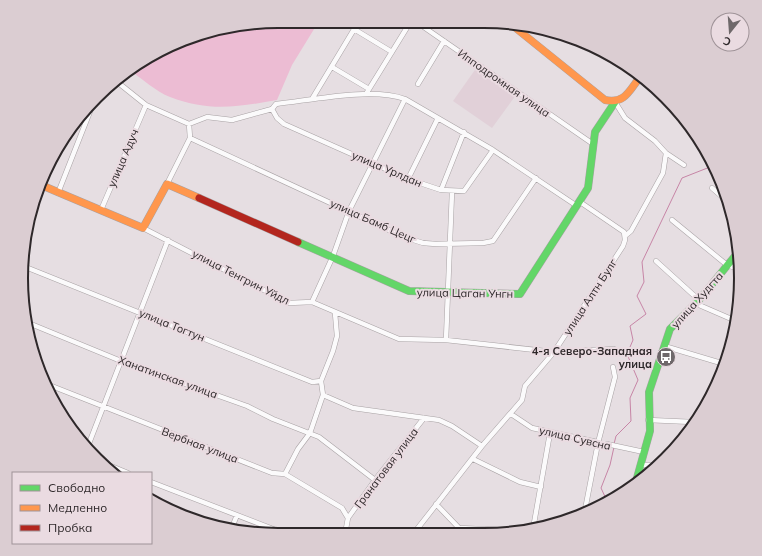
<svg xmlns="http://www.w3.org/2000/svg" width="762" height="556" viewBox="0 0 762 556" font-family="Mulish,sans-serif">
	<rect width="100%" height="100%" fill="#e6dee2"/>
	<!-- built -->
	<path fill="#e1d0d8" d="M477 67 516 95 492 128 453 101Z"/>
	<!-- green -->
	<path fill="#ecbcd3" d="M278 21H319L292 65 277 100C238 107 209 112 170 97 156 92 142 78 129 70L135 64 211 30Z"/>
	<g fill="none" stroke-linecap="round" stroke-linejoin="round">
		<!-- stream -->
		<path stroke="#c785a6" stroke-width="1" d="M614 444 616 436 631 421 630 398 638 380 627 354 633 340 630 326 646 314 637 296 644 282 642 262 682 178 710 167
			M607 501 601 488 610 465 614 447"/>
		<!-- street casing -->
		<g stroke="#a8a2a4" stroke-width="5.5">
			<path id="street" d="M415 21 593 144
				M354 29 392 52
				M332 67 369 89
				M116 81 146 105 189 124
				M418 84 444 41
				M366 94 411 21
				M312 99 359 21
				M615 102 625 118 655 141 666 153 663 173 631 231 625 236
				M272 109 277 118 284 124 408 179 441 190 464 191 493 150
				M189 124 207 117 232 120 272 109 276 104C312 100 372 87 405 99L493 150 577 206
				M190 138 404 237 423 243 436 244 483 243 493 241 536 178
				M666 153 684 165
				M408 179 438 118
				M167 184 190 138 189 124
				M712 188 727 201
				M441 190 464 132
				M58 193 95 99
				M101 210 146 105
				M672 220 727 265 736 268
				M143 228 289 303 312 302 399 339 446 340 554 352 614 349
				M656 261 699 300V305L736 321
				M23 266 312 382 321 381
				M312 302 333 256 349 211 405 99
				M26 322 121 361 247 406 273 419 319 437 375 480
				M446 340 452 192
				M664 346 721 363
				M44 383 272 473 285 474 342 508 348 518
				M323 395 353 408 439 420 452 426 482 446
				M511 414 532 428 644 452
				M648 420 693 422
				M88 446 168 240
				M473 459 520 482 541 487
				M640 465H655
				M111 466 128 473
				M285 474 298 449 310 433 323 395 321 381 333 351 337 336 335 313
				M151 482 286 534
				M436 504 459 528 525 531
				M584 515 598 443 615 377 613 367
				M533 529 550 433
				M231 530 237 515
				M414 533 482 446 522 400 525 386 554 352 623 246 625 240 624 232 580 202
				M345 534 348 518 375 480 424 418"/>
		</g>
		<!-- fast casing -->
		<g stroke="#a8a2a4" stroke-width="8">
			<path id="fast" d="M298 242 409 291 520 294 588 188 595 132 615 102
				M635 485 650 431 649 392 670 329 699 300 735 256"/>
		</g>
		<!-- slow casing -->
		<g stroke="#a8a2a4" stroke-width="8">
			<path id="slow" d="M512 25 605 100C625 104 629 91 640 77
				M41 185 143 228 167 184 199 198"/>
		</g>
		<!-- jam casing -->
		<g stroke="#a8a2a4" stroke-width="8">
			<path id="jam" d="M199 198 298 242"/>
		</g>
		<!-- street -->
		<use href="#street" stroke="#fbfafb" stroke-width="4.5"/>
		<!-- fast -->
		<use href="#fast" stroke="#63d668" stroke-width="7"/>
		<!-- slow -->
		<use href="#slow" stroke="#ff974d" stroke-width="7"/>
		<!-- jam -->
		<use href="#jam" stroke="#b3261e" stroke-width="7"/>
	</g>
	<!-- icons -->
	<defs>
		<g id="bus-disc" transform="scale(1)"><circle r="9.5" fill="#6e686a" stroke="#eadbe1"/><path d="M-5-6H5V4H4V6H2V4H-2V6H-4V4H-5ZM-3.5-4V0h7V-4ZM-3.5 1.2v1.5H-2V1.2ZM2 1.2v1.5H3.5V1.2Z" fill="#fff"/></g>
	</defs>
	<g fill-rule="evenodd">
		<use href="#bus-disc" x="666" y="357"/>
	</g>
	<g text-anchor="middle" stroke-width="4" stroke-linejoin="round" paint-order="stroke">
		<!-- street labels -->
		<g font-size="11" fill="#2e282a" stroke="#eadbe1">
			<text transform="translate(504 83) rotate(35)" y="4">Ипподромная улица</text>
			<text transform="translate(123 158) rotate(-67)" y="4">улица Адуч</text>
			<text transform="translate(387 169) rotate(23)" y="4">улица Урлдан</text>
			<text transform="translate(373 221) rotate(24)" y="4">улица Бамб Цецг</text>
			<text transform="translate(241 277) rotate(27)" y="4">улица Тенгрин Уйдл</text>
			<text transform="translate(465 293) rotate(1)" y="4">улица Цаган Унгн</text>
			<text transform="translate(590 297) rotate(-57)" y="4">улица Алтн Булг</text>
			<text transform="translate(697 300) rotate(-48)" y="4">улица Худгта</text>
			<text transform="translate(172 325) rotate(22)" y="4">улица Тогтун</text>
			<text transform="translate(168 377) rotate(20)" y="4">Ханатинская улица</text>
			<text transform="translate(575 438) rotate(13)" y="4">улица Сувсна</text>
			<text transform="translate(200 445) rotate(21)" y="4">Вербная улица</text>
			<text transform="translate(386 468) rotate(-53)" y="4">Гранатовая улица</text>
		</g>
		<!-- poi labels -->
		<g font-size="11" font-weight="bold" fill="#2e282a" stroke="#eadbe1" text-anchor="end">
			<text x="652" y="355">4-я Северо-Западная<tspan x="652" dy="13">улица</tspan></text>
		</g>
	</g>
	<!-- crop -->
	<path d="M0 0H762V556H0ZM278 28H484A250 250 0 0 1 734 278V278A250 250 0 0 1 484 528H278A250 250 0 0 1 28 278V278A250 250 0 0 1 278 28Z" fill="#dbcdd2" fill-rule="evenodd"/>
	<path fill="none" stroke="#2e282a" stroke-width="2" d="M278 28H484A250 250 0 0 1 734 278V278A250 250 0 0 1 484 528H278A250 250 0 0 1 28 278V278A250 250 0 0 1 278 28Z"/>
	<!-- legend -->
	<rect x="12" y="472" width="140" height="72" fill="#eadbe1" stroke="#9f9398"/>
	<rect x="20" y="485" width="20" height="6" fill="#63d668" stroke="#9f9398"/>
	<text x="48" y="492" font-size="12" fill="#2e282a">Свободно</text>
	<rect x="20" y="505" width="20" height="6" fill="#ff974d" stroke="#9f9398"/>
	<text x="48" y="512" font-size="12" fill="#2e282a">Медленно</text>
	<rect x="20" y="525" width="20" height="6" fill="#b3261e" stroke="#9f9398"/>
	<text x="48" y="532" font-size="12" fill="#2e282a">Пробка</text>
	<!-- north arrow -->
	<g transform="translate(730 32) rotate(197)"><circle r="19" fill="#eadbe1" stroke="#9f9398"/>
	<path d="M0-3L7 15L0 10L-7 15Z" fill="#6e686a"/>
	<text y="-6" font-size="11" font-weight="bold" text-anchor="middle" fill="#2e282a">С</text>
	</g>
</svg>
